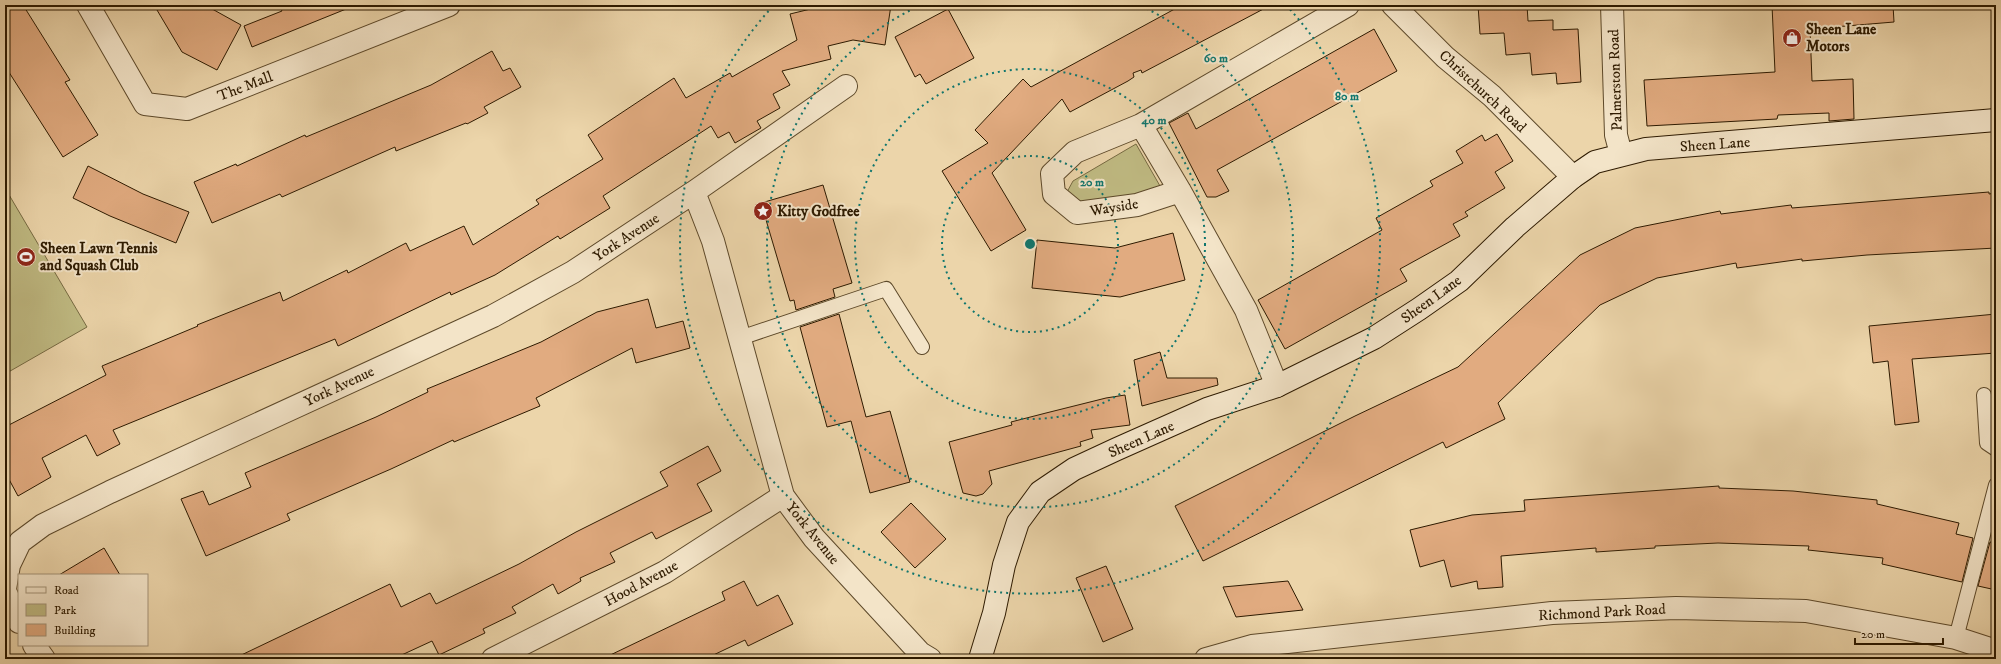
<svg xmlns="http://www.w3.org/2000/svg" width="2001" height="664" viewBox="0 0 2001 664" font-family="'IM FELL DW Pica',serif">
	<rect width="100%" height="100%" fill="#ecd5aa"/>
	<filter id="stains"><feTurbulence type="fractalNoise" baseFrequency=".005" numOctaves="4"/><feColorMatrix values="0 0 0 0 .2 0 0 0 0 .09 0 0 0 0 .02 0 0 0 .5 -.17"/></filter>
	<radialGradient id="worn" r=".72"><stop offset=".6" stop-color="#630" stop-opacity="0"/><stop offset="1" stop-color="#630" stop-opacity=".3"/></radialGradient>
	<!-- green -->
	<path fill="#c0bb83" stroke="#766a42" d="M1136 144 1160 186 1134 197 1087 206 1073 200 1067 192 1073 181Z
		M5 188 87 327 5 374Z"/>
	<!-- building -->
	<path fill="#e1ab80" stroke="#2d1a00" d="M5 5H23L70 80 65 82 98 135 63 157 5 66Z
		M154 5H205L241 25 217 70 182 52Z
		M279 5H356L252 47 244 26 282 11Z
		M827 5H891L885 45 853 40 828 46 831 59 782 71 790 85 773 94 780 108 757 121 761 128 735 143 729 132 718 138 711 126 603 196 610 208 560 239 558 236 495 275 451 295 450 292 338 346 335 339 113 430 120 444 97 456 86 435 42 458 51 477 18 496 5 472V427L106 375 102 366 198 326 197 325 280 292 283 301 347 270 348 273 406 243 410 251 464 226 473 245 539 204 536 200 603 159 588 135 674 78 686 98 730 73 732 77 797 40 790 14Z
		M1182 5H1271L1142 73 1141 70 1133 73 1134 77 1128 81 1070 112 1062 99 992 173 1026 230 991 251 942 171 988 143 975 130 1023 79 1031 87Z
		M1478 5H1527L1528 21 1553 20V30L1578 29 1581 82 1557 84 1556 73 1532 75 1530 53 1506 55 1504 33 1480 34Z
		M1772 5H1893L1894 22 1810 29 1812 81 1853 79 1854 119 1829 121V113L1778 115 1777 119 1647 126 1644 80 1775 72Z
		M948 9 974 58 926 84 920 74 915 77 895 37Z
		M1374 29 1397 71 1217 170 1229 191 1216 197H1207L1169 123 1188 113 1196 129Z
		M492 51 503 71 510 68 521 87 484 107 488 113 467 124 466 123 396 151 395 147 282 197 280 194 212 223 194 182 236 164 237 166 305 135 306 137 431 85Z
		M1497 134 1513 161 1495 172 1505 188 1465 212 1468 216 1453 224 1460 236 1400 269 1407 281 1285 349 1258 300 1382 230 1376 218 1433 186 1430 181 1463 163 1456 151 1482 135 1485 141Z
		M88 166 143 194 189 212 176 243 110 216 73 198Z
		M823 185 852 283 833 289 835 297 796 310 794 300 790 301 761 203Z
		M1989 192V194L1996 193V248L1867 255 1802 261V259L1737 268 1736 263 1657 278 1600 305 1498 403 1505 419 1446 448 1443 442 1203 561 1175 506 1355 416 1458 367 1580 255 1635 228 1720 211 1721 214 1791 205 1792 208Z
		M1173 233 1185 280 1120 297 1032 288 1037 240 1115 248Z
		M648 299 656 328 683 321 690 348 636 363 632 348 536 398 540 406 454 442 453 440 391 469 287 514 290 520 206 556 181 499 203 491 209 505 251 487 245 473 376 417 428 392 427 389 541 342 597 312Z
		M839 314 866 417 890 411 910 482 870 493 851 421 827 427 800 327Z
		M1996 314V353L1912 359 1919 422 1895 425 1888 361 1873 363 1869 326Z
		M1160 352 1167 378H1217L1218 385 1142 406 1134 360Z
		M1125 395 1130 425 1091 430 1093 438 1080 442 1081 446 989 471 992 484 983 494 976 496 963 493 949 442 1012 425 1011 422 1046 413 1106 398Z
		M708 446 721 471 697 484 712 511 656 539 652 532 610 553 615 562 580 578 581 581 558 594 553 584 512 607 516 613 483 629 485 633 439 655 432 641 393 659H233L390 584 401 607 430 593 436 604 519 564 576 532 668 486 660 472Z
		M1719 486V488L1793 491 1877 500V504L1959 523 1956 534 1973 538 1962 582 1882 564 1883 558 1808 550 1809 546 1718 543 1655 546V548L1596 552V548L1501 556 1503 587 1478 589 1477 581 1451 587 1444 560 1420 567 1410 530 1472 515 1525 511 1524 500Z
		M911 503 946 539 915 568 881 532Z
		M1990 542 1996 543V590L1978 586Z
		M104 548 120 575H59Z
		M1106 566 1133 629 1103 642 1076 578Z
		M744 581 757 606 778 595 793 624 748 646 745 640 705 659H602L725 600 722 592Z
		M1288 581 1303 610 1236 617 1223 587Z"/>
	<g fill="none" stroke-linecap="round" stroke-linejoin="round">
		<!-- service casing -->
		<g stroke="#5d492a" stroke-width="16">
			<path id="service" d="M740 338 886 289 922 347
				M1984 395 1987 443 1996 449
				M1956 638 1996 485"/>
		</g>
		<!-- minor casing -->
		<g stroke="#5d492a" stroke-width="24">
			<path id="minor" d="M88 5 145 104 187 109 449 5
				M1612 5 1616 135 1621 154
				M1141 125 1348 5
				M1180 191 1137 205 1077 213 1054 194 1052 174 1075 152 1141 125 1180 191 1246 310 1277 386
				M694 192 846 86
				M5 589 9 565 20 542 43 525 110 492 493 316 573 272 694 192 713 241 783 496 814 538 920 653 930 659
				M5 591 19 622
				M34 645 44 659
				M493 659 665 572 783 496
				M1206 659 1252 646 1552 613 1676 608 1806 611 1956 638 1996 651"/>
		</g>
		<!-- tertiary casing -->
		<g stroke="#5d492a" stroke-width="24">
			<path id="tertiary" d="M1393 5 1445 57 1492 96 1573 177"/>
		</g>
		<!-- secondary casing -->
		<g stroke="#2d1a00" stroke-width="24">
			<path id="secondary" d="M980 659 994 613 1004 565 1018 522 1040 492 1074 469 1117 449 1207 409 1277 386 1374 338 1419 309 1459 281 1515 227 1573 177 1595 162 1646 149 1996 120"/>
		</g>
		<!-- service -->
		<use href="#service" stroke="#f3e4c8" stroke-width="14"/>
		<!-- minor -->
		<use href="#minor" stroke="#f3e4c8" stroke-width="22"/>
		<!-- tertiary -->
		<use href="#tertiary" stroke="#f3e4c8" stroke-width="22"/>
		<!-- secondary -->
		<use href="#secondary" stroke="#f3e4c8" stroke-width="22"/>
	</g>
	<!-- distance rings -->
	<g fill="none" stroke="#0f766e" stroke-width="2" stroke-dasharray="2 4">
		<circle cx="1030" cy="244" r="88"/>
		<circle cx="1030" cy="244" r="175"/>
		<path d="M1141 6A263 263 0 1 1 919 6"/>
		<path d="M1286 5A350 350 0 1 1 774 5"/>
	</g>
	<!-- icons -->
	<defs>
		<g id="shop-disc" transform="scale(1)"><circle r="9.5" fill="#8f2418" stroke="#f3e4c8"/><path d="M-5-2.5h2.3a2.7 3.5 0 0 1 5.4 0H5L5.5 6h-11ZM-1.5-2.5h3a1.5 2.3 0 0 0-3 0Z" fill="#fff"/></g>
		<g id="sight-disc" transform="scale(1)"><circle r="9.5" fill="#8f2418" stroke="#f3e4c8"/><path d="M0-6L1.8-2.2L6-1.7L2.9 1.2L3.7 5.4L0 3.3L-3.7 5.4L-2.9 1.2L-6-1.7L-1.8-2.2Z" fill="#fff"/></g>
		<g id="stadium-disc" transform="scale(1)"><circle r="9.5" fill="#8f2418" stroke="#f3e4c8"/><path d="M0-5a6.5 5 0 1 0 0 10a6.5 5 0 1 0 0-10ZM-3.5-1.8h7v3.6h-7Z" fill="#fff"/></g>
	</defs>
	<g fill-rule="evenodd">
		<use href="#shop-disc" x="1792" y="38"/>
		<use href="#sight-disc" x="763" y="211"/>
		<use href="#stadium-disc" x="26" y="257"/>
	</g>
	<g text-anchor="middle" stroke-width="4" stroke-linejoin="round" paint-order="stroke">
		<!-- poi labels -->
		<g font-size="15" font-weight="bold" fill="#2d1a00" stroke="#f3e4c8" text-anchor="start">
			<text x="1806" y="34">Sheen Lane<tspan x="1806" dy="17">Motors</tspan></text>
			<text x="777" y="216">Kitty Godfree</text>
			<text x="40" y="253">Sheen Lawn Tennis<tspan x="40" dy="17">and Squash Club</tspan></text>
		</g>
		<!-- street labels -->
		<g font-size="15" fill="#2d1a00" stroke="#f3e4c8">
			<text transform="translate(1615 80) rotate(-92)" y="5">Palmerston Road</text>
			<text transform="translate(245 86) rotate(-21)" y="5">The Mall</text>
			<text transform="translate(1483 91) rotate(43)" y="5">Christchurch Road</text>
			<text transform="translate(1715 144) rotate(-4)" y="5">Sheen Lane</text>
			<text transform="translate(1114 207) rotate(-9)" y="5">Wayside</text>
			<text transform="translate(626 237) rotate(-33)" y="5">York Avenue</text>
			<text transform="translate(1431 299) rotate(-36)" y="5">Sheen Lane</text>
			<text transform="translate(339 386) rotate(-25)" y="5">York Avenue</text>
			<text transform="translate(1141 439) rotate(-24)" y="5">Sheen Lane</text>
			<text transform="translate(813 533) rotate(51)" y="5">York Avenue</text>
			<text transform="translate(641 583) rotate(-28)" y="5">Hood Avenue</text>
			<text transform="translate(1602 612) rotate(-3)" y="5">Richmond Park Road</text>
		</g>
	</g>
	<circle cx="1030" cy="244" r="6" fill="#0f766e" stroke="#f3e4c8" stroke-width="2"/>
	<g font-size="12" text-anchor="middle" font-weight="bold" fill="#0f766e" stroke="#f3e4c8" stroke-width="4" stroke-linejoin="round" paint-order="stroke">
		<text x="1216" y="62">60 m</text>
		<text x="1347" y="100">80 m</text>
		<text x="1154" y="124">40 m</text>
		<text x="1092" y="186">20 m</text>
	</g>
	<!-- margin -->
	<rect width="2001" height="664" fill="none" stroke="#ecd5aa" stroke-width="20"/>
	<rect x="6" y="6" width="1989" height="652" fill="none" stroke="#2d1a00" stroke-width="2"/>
	<rect x="10" y="10" width="1981" height="644" fill="none" stroke="#2d1a00"/>
	<!-- legend -->
	<rect x="18" y="574" width="130" height="72" fill="#f3e4c8" stroke="#a49378"/>
	<rect x="26" y="587" width="20" height="6" fill="#f3e4c8" stroke="#a49378"/>
	<text x="54" y="594" font-size="12" fill="#2d1a00">Road</text>
	<rect x="26" y="604" width="20" height="12" fill="#c0bb83" stroke="#a49378"/>
	<text x="54" y="614" font-size="12" fill="#2d1a00">Park</text>
	<rect x="26" y="624" width="20" height="12" fill="#e1ab80" stroke="#a49378"/>
	<text x="54" y="634" font-size="12" fill="#2d1a00">Building</text>
	<!-- scale -->
	<path d="M1855 638v6h88v-6" fill="none" stroke="#2d1a00" stroke-width="2"/>
	<text x="1861" y="638" font-size="12" fill="#2d1a00" stroke="#f3e4c8" stroke-width="3" paint-order="stroke">20 m</text>
	<rect width="100%" height="100%" filter="url(#stains)"/>
	<rect width="100%" height="100%" fill="url(#worn)"/>
</svg>
